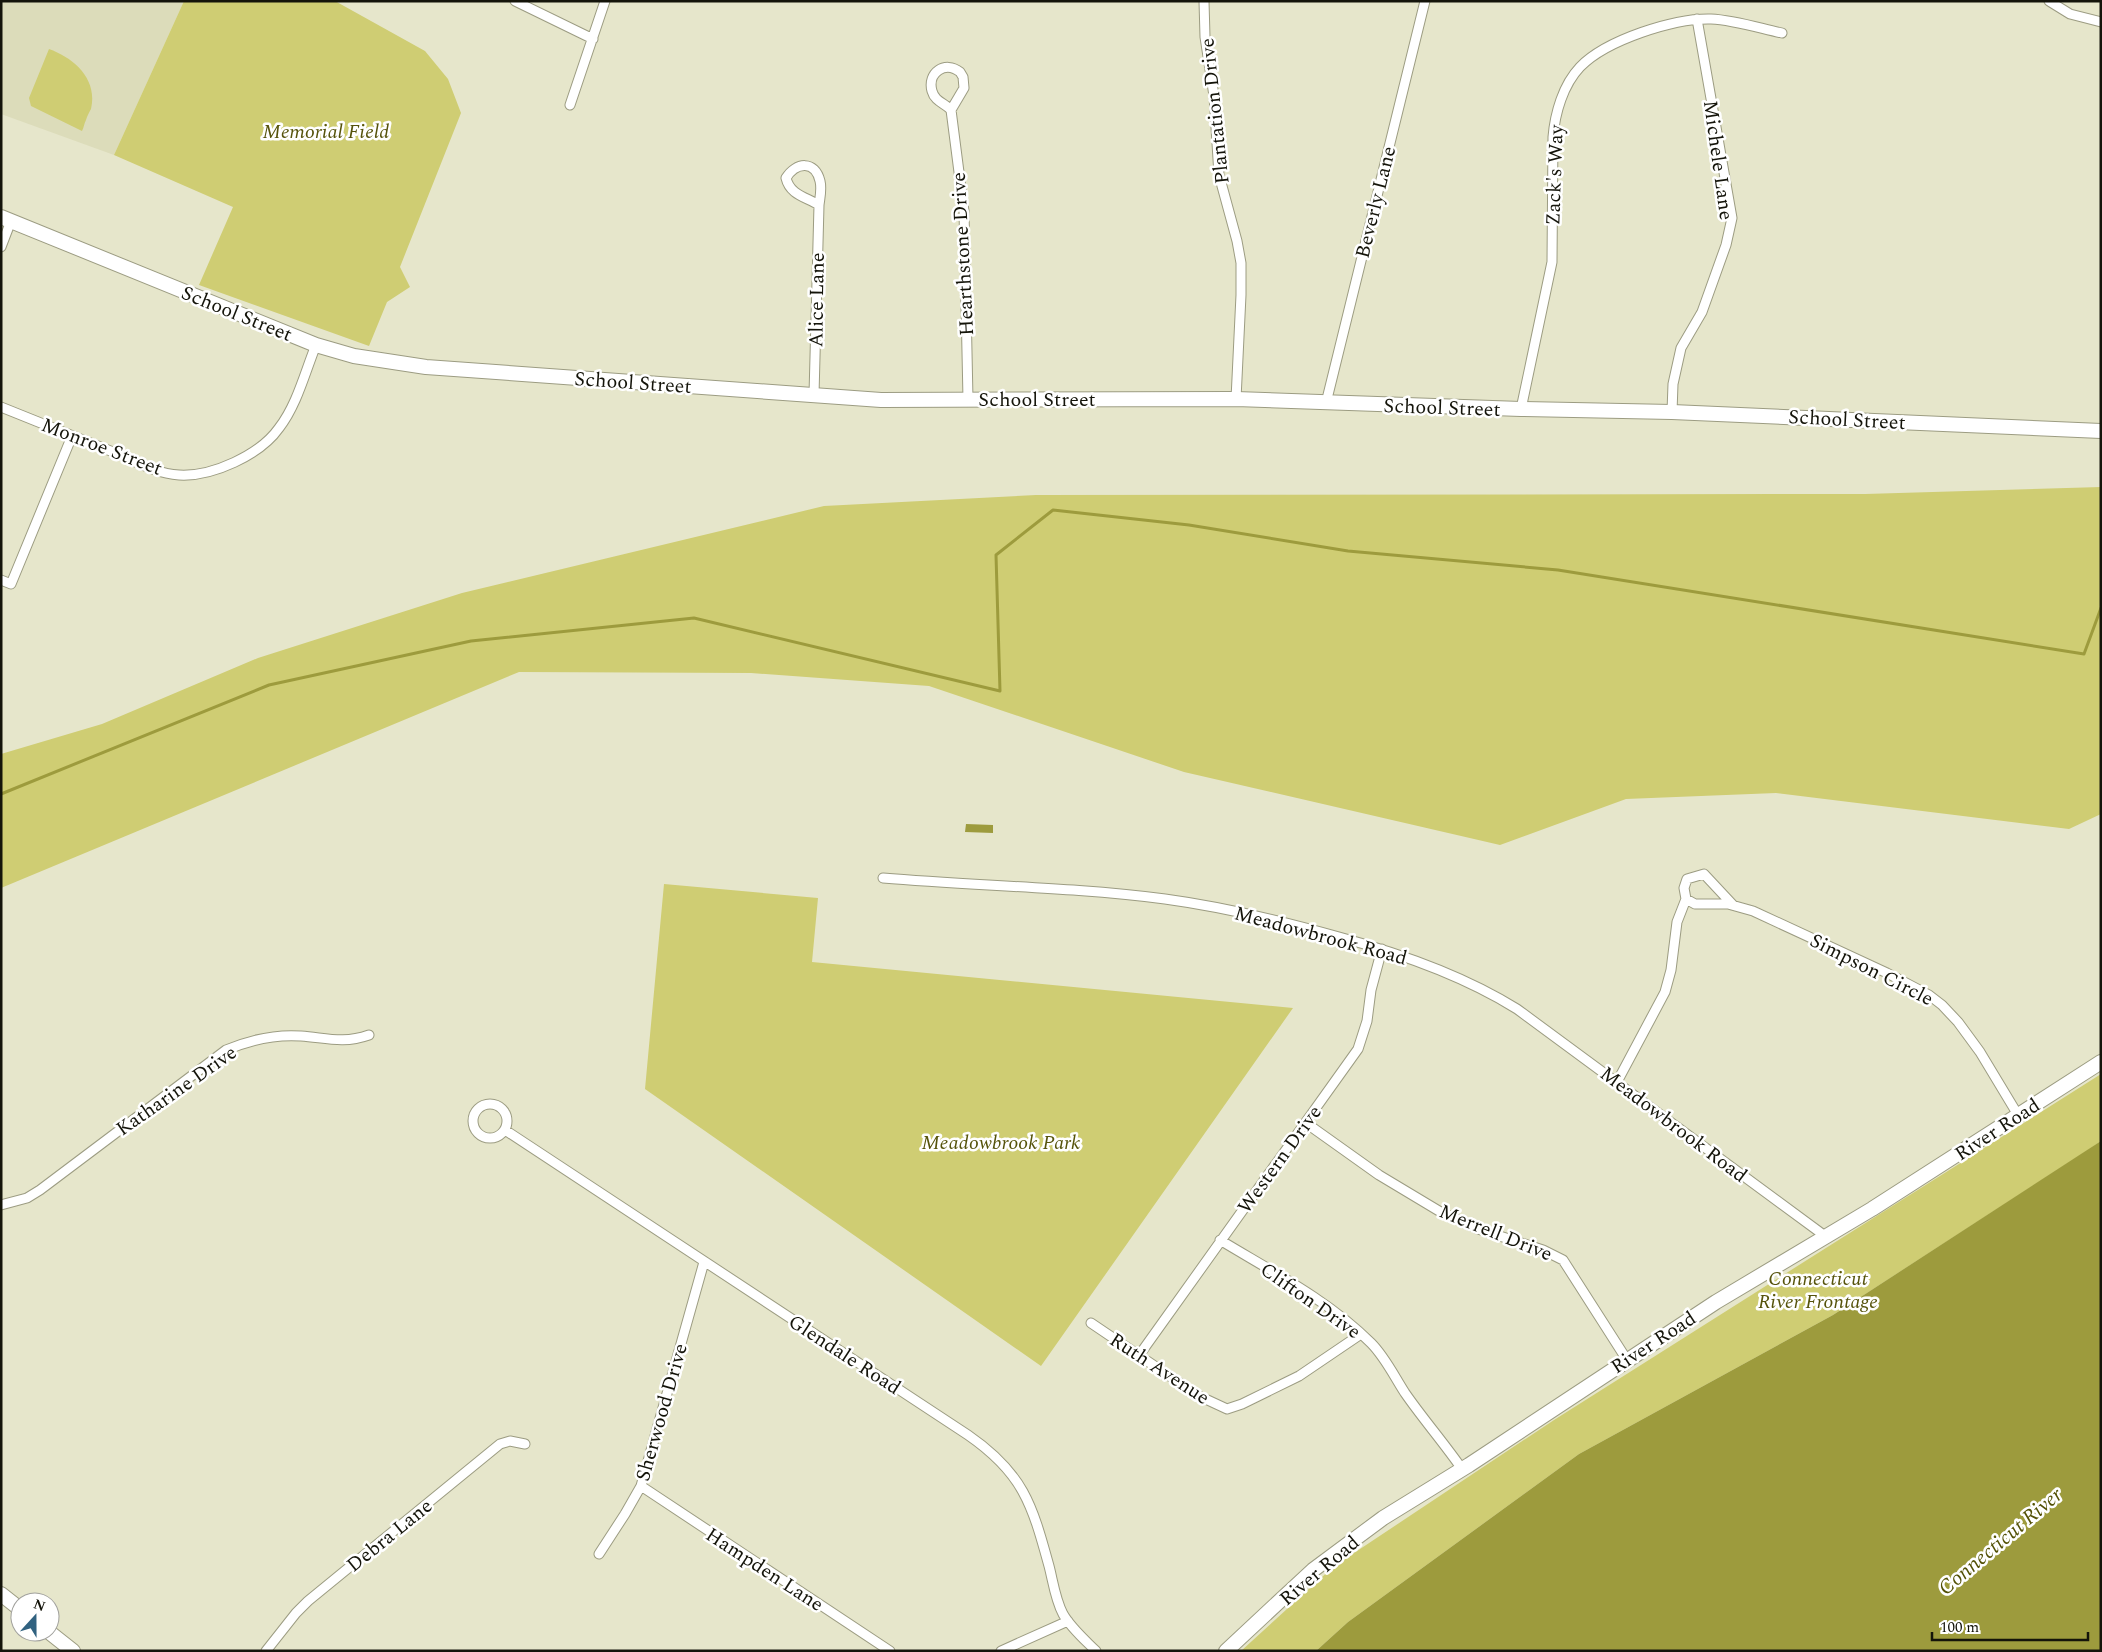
<svg xmlns="http://www.w3.org/2000/svg" width="2102" height="1652" viewBox="0 0 2102 1652" font-family="Spectral,serif">
	<rect width="100%" height="100%" fill="#e6e6cb"/>
	<!-- built -->
	<path fill="#dcdcba" d="M1 1H184L114 155 1 114Z"/>
	<!-- green -->
	<path fill="#cfcd73" d="M184 1H335L425 51 448 79 461 113 400 267 410 287 387 302 369 346 199 285 233 207 114 155Z
		M49 49C74 58 98 79 91 109 89 113 87 116 86 120 84 124 84 127 82 131L31 106 29 98Z
		M2101 487V814L2069 829 1776 793 1626 799 1500 845 1184 772 929 686 751 673 519 672 1 888V754L102 724 258 658 462 593 824 506 1036 495 1865 494Z
		M664 884 818 898 812 962 1293 1008 1041 1366 645 1089Z
		M2101 1074V1141L2088 1150 1833 1315 1579 1454 1348 1622 1316 1651H1241L1333 1567 1554 1420Z"/>
	<!-- water -->
	<path fill="#9d9b3d" d="M966 824 993 825V833L965 832Z
		M2101 1141V1651H1316L1348 1622 1579 1454 1833 1315Z"/>
	<g fill="none" stroke-linecap="round" stroke-linejoin="round">
		<!-- stream -->
		<path stroke="#9d9b3d" stroke-width="3" d="M1 794 269 685 471 641 694 618 1000 691 996 555 1053 510 1189 525 1348 551 1558 570 2084 654 2101 608"/>
		<!-- street casing -->
		<g stroke="#9c9c82" stroke-width="11">
			<path id="street" d="M515 1 593 39
				M1204 1 1205 37 1214 96 1219 175 1237 241 1241 263V295L1236 399
				M2049 1 2070 14 2101 22
				M570 105 605 1
				M951 110C945 103 935 102 932 91 927 73 945 60 960 72L963 77 964 88 951 110 964 211 968 399
				M1 247 11 221
				M814 395 819 205C806 197 790 195 786 178 796 162 815 160 820 181 822 189 820 197 819 205
				M1326 403 1425 1
				M1 407C40 423 79 438 118 454 136 462 158 474 179 475 212 477 260 455 279 428 297 405 305 372 316 345
				M1521 409 1552 262 1553 137C1555 113 1563 85 1580 67 1606 40 1674 18 1711 19 1734 20 1759 28 1782 33
				M1672 412 1673 384 1681 348 1702 312 1726 245 1732 218 1697 19
				M1 580 11 584 72 436
				M883 878C977 886 1072 887 1165 899 1224 907 1282 921 1339 937 1399 953 1464 976 1517 1009L1825 1236
				M1686 899 1684 888 1687 879 1704 874 1733 905
				M1617 1082 1665 992 1671 970 1677 922 1686 899 1695 904H1728L1753 911 1887 973 1929 995 1942 1005 1958 1022 1980 1052 2018 1115
				M473 1121a17 17 0 1 1 34 0a17 17 0 1 1-34 0Z
				M1306 1123 1379 1175 1439 1211 1478 1229 1543 1250 1563 1260 1627 1360
				M505 1130 968 1435C1023 1473 1032 1504 1049 1566 1053 1581 1055 1599 1063 1614 1071 1628 1084 1639 1096 1651
				M1 1205 27 1198 40 1190 226 1050C250 1040 275 1034 301 1036 327 1038 343 1044 369 1035
				M1220 1240C1271 1271 1328 1300 1371 1343 1385 1357 1394 1376 1405 1393 1423 1419 1444 1443 1462 1469
				M1091 1323 1199 1396 1227 1409 1242 1404 1299 1376 1361 1334
				M1140 1354 1358 1049 1367 1021 1371 990 1382 949
				M641 1486 890 1651
				M599 1554 625 1514 641 1486 704 1262
				M266 1651 296 1613 308 1601 500 1444 510 1441 525 1444
				M1001 1651 1068 1621"/>
		</g>
		<!-- secondary casing -->
		<g stroke="#9c9c82" stroke-width="16">
			<path id="secondary" d="M1 217 316 345 354 356 426 367 881 400 1236 399 1521 409 1672 412 2101 431
				M1 1594 20 1609
				M49 1632 73 1651
				M1226 1651 1313 1570 1383 1518 1469 1465 1716 1302 1872 1209 2101 1062"/>
		</g>
		<!-- street -->
		<use href="#street" stroke="#fff" stroke-width="9"/>
		<!-- secondary -->
		<use href="#secondary" stroke="#fff" stroke-width="14"/>
	</g>
	<g text-anchor="middle" stroke-width="5" stroke-linejoin="round" paint-order="stroke">
		<!-- street labels -->
		<g font-size="20" fill="#14140a" stroke="#fff">
			<text transform="translate(1214 111) rotate(-96)" y="7">Plantation Drive</text>
			<text transform="translate(1719 160) rotate(82)" y="7">Michele Lane</text>
			<text transform="translate(1554 175) rotate(-88)" y="7">Zack's Way</text>
			<text transform="translate(1375 202) rotate(-76)" y="7">Beverly Lane</text>
			<text transform="translate(962 254) rotate(-93)" y="7">Hearthstone Drive</text>
			<text transform="translate(816 300) rotate(-89)" y="7">Alice Lane</text>
			<text transform="translate(237 313) rotate(22)" y="7">School Street</text>
			<text transform="translate(633 382) rotate(4)" y="7">School Street</text>
			<text x="1037" y="406">School Street</text>
			<text transform="translate(1442 407) rotate(2)" y="7">School Street</text>
			<text transform="translate(1847 419) rotate(3)" y="7">School Street</text>
			<text transform="translate(102 446) rotate(21)" y="7">Monroe Street</text>
			<text transform="translate(1321 935) rotate(15)" y="7">Meadowbrook Road</text>
			<text transform="translate(1872 969) rotate(27)" y="7">Simpson Circle</text>
			<text transform="translate(176 1090) rotate(-35)" y="7">Katharine Drive</text>
			<text transform="translate(1674 1124) rotate(37)" y="7">Meadowbrook Road</text>
			<text transform="translate(1997 1129) rotate(-33)" y="7">River Road</text>
			<text transform="translate(1279 1159) rotate(-54)" y="7">Western Drive</text>
			<text transform="translate(1496 1232) rotate(22)" y="7">Merrell Drive</text>
			<text transform="translate(1311 1300) rotate(35)" y="7">Clifton Drive</text>
			<text transform="translate(1653 1342) rotate(-33)" y="7">River Road</text>
			<text transform="translate(845 1354) rotate(33)" y="7">Glendale Road</text>
			<text transform="translate(1160 1368) rotate(33)" y="7">Ruth Avenue</text>
			<text transform="translate(661 1412) rotate(-74)" y="7">Sherwood Drive</text>
			<text transform="translate(389 1535) rotate(-39)" y="7">Debra Lane</text>
			<text transform="translate(765 1569) rotate(33)" y="7">Hampden Lane</text>
			<text transform="translate(1319 1570) rotate(-40)" y="7">River Road</text>
		</g>
		<!-- park labels -->
		<g font-size="20" font-style="italic" fill="#56530b" stroke="#fff">
			<text x="326" y="138">Memorial Field</text>
			<text x="1001" y="1149">Meadowbrook Park</text>
			<text x="1818" y="1285">Connecticut<tspan x="1818" dy="23">River Frontage</tspan></text>
		</g>
		<!-- water labels -->
		<g font-size="21" font-style="italic" fill="#535106" stroke="#fff">
			<text transform="translate(2000 1541) rotate(-40)" y="7">Connecticut River</text>
		</g>
	</g>
	<!-- border -->
	<rect width="2102" height="1652" fill="none" stroke="#14140a" stroke-width="5"/>
	<!-- north arrow -->
	<g transform="translate(35 1617) rotate(21)"><circle r="24" fill="#ffffff" stroke="#a1a19d"/>
	<path d="M0-4L9 19L0 12L-9 19Z" fill="#316280"/>
	<text y="-8" font-size="14" font-weight="bold" text-anchor="middle" fill="#14140a">N</text>
	</g>
	<!-- scale -->
	<path d="M1932 1632v8h156v-8" fill="none" stroke="#14140a" stroke-width="2.5"/>
	<text x="1940" y="1632" font-size="15" fill="#14140a" stroke="#ffffff" stroke-width="4" paint-order="stroke">100 m</text>
</svg>
